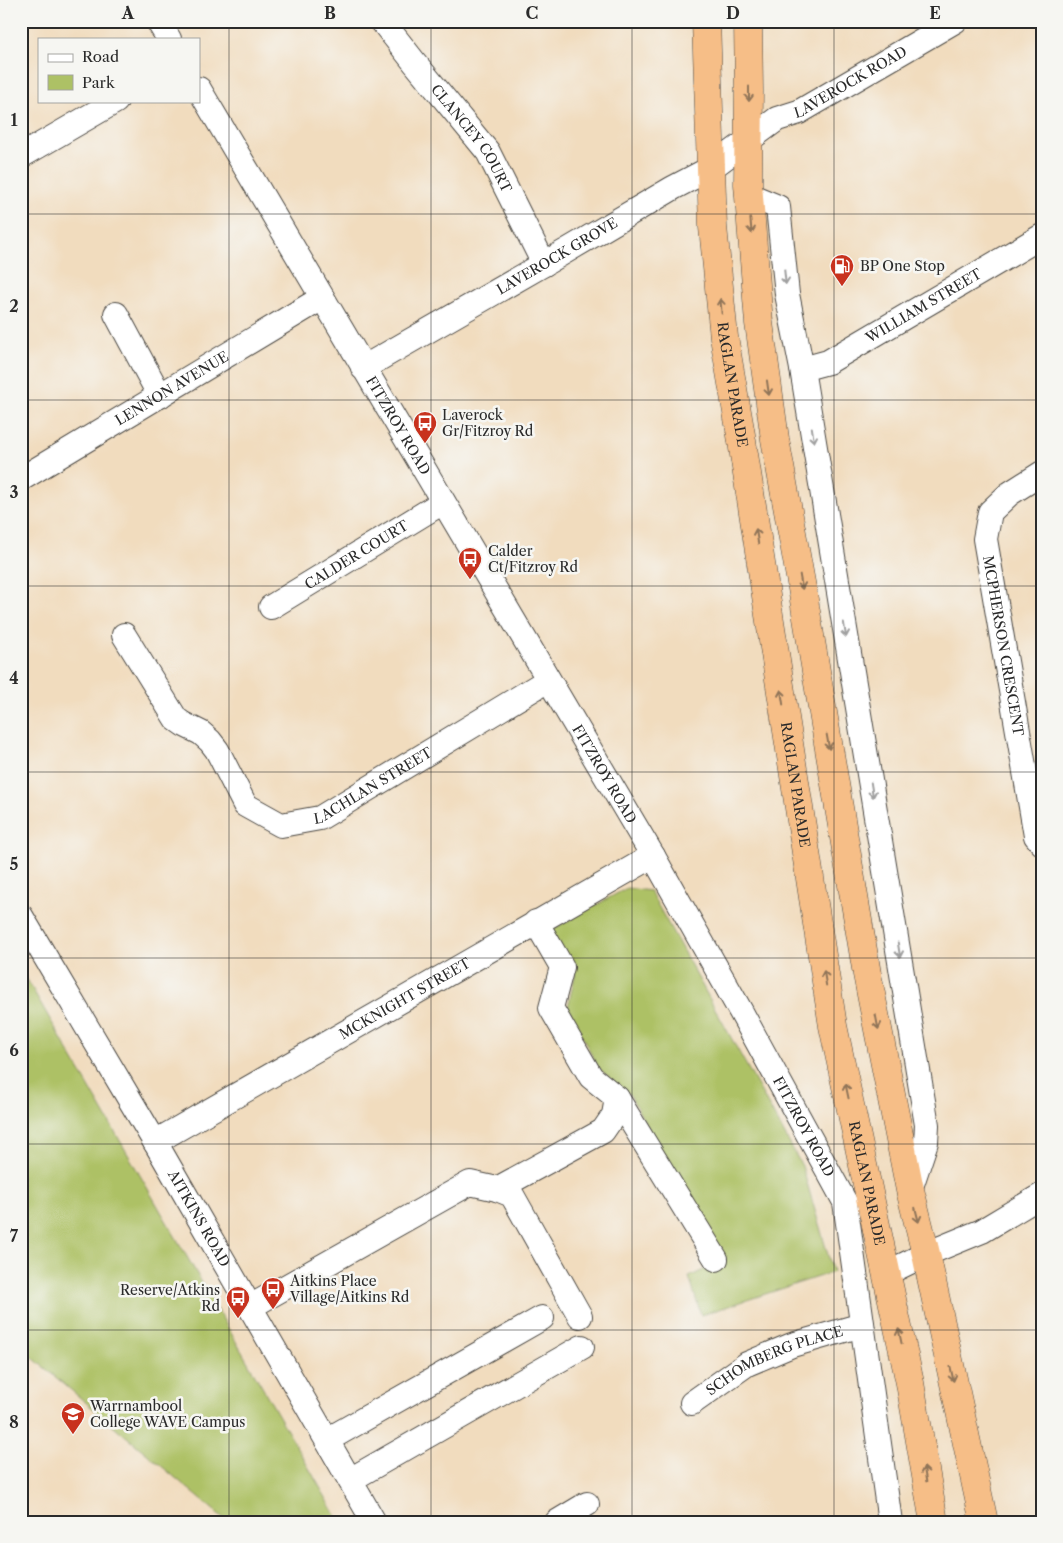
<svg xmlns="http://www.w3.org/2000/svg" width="1063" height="1543" viewBox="0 0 1063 1543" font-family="'Libre Caslon Text',serif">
	<rect width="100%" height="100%" fill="#f6f6f2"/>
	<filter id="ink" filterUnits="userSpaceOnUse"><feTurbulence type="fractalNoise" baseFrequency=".02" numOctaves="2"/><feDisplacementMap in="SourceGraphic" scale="10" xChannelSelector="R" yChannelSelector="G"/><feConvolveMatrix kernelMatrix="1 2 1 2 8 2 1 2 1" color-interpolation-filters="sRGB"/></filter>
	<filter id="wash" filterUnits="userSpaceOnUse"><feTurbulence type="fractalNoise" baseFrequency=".0096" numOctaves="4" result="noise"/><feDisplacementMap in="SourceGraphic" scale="20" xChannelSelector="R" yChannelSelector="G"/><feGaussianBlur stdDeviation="1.12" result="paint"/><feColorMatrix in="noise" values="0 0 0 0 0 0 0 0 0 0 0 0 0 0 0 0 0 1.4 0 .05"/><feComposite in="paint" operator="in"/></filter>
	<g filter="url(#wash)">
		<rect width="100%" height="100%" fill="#f1dcbe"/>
		<!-- green -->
		<path fill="#adc165" stroke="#6c7648" d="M627 888 650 891 802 1166 833 1272 701 1315 689 1277 724 1260 669 1168 630 1095 598 1068 568 1007 575 975 549 931Z
			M21 969 340 1522H228L21 1348Z"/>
	</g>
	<g filter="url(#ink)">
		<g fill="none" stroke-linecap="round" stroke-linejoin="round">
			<!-- minor casing -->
			<g stroke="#494641" stroke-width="26">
				<g id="minor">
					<path d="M158 21 169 39"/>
					<path id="s1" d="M382 21 415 63 488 152 544 264"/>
					<path id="s2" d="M199 89 653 856 740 1010 845 1202 890 1522"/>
					<path d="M21 156 116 101"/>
					<path d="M749 195 778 207 787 294 802 369 927 1125 926 1142 910 1190"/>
					<path d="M116 314 160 396"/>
					<path id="s3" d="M363 368 544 264 673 188 711 168 777 119 799 112 955 21"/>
					<path id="s4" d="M802 369 828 362 1042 236"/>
					<path id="s5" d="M1042 473 1009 494 990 512 985 539 1036 836 1042 843"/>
					<path id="s6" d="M21 479 322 298"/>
					<path id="s7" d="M271 607 443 502"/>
					<path id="s8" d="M124 635 176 719 183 724 201 733 210 741 217 750 245 805 281 825 320 818 548 680"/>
					<path id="s9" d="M21 916 155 1142 374 1522"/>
					<path d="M536 922 562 967 551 1008 591 1077 617 1098 716 1259"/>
					<path id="s10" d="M155 1142 653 856"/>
					<path d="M497 1189 603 1131 614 1115 617 1098"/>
					<path d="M887 1273 926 1254 982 1231 1042 1195"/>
					<path d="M250 1307 470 1183 497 1189 512 1195 580 1316"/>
					<path id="s11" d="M692 1403 747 1364 792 1345 862 1325"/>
					<path d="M327 1440 542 1318"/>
					<path d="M350 1480 582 1347"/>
					<path d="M557 1522 587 1504"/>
				</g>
			</g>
			<!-- highway casing -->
			<g stroke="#494641" stroke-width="29">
				<g id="highway">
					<path id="s12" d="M706 21 713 227 724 337 741 435 833 1026 910 1383 934 1522"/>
					<path d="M748 21 749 91 748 184 759 323 775 439 802 588 867 974 910 1190 926 1254 984 1522"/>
				</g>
			</g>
			<!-- minor -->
			<use href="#minor" stroke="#fff" stroke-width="24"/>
			<!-- highway -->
			<use href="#highway" stroke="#f6be87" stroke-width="28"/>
		</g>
		<!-- one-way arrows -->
		<defs><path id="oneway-shaft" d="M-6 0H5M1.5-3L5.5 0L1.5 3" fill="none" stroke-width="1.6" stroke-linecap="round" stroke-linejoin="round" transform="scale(1.25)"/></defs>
		<g stroke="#907459">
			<use href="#oneway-shaft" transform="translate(749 94) rotate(90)"/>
			<use href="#oneway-shaft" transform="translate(751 226) rotate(85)"/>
			<use href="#oneway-shaft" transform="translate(721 306) rotate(-95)"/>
			<use href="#oneway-shaft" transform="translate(768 388) rotate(82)"/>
			<use href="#oneway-shaft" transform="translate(757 536) rotate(-99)"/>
			<use href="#oneway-shaft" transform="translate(801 582) rotate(80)"/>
			<use href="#oneway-shaft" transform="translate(782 697) rotate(-99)"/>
			<use href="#oneway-shaft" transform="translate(828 742) rotate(80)"/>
			<use href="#oneway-shaft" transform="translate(825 978) rotate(-99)"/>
			<use href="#oneway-shaft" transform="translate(877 1022) rotate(79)"/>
			<use href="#oneway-shaft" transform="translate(847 1091) rotate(-102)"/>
			<use href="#oneway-shaft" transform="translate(917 1215) rotate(76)"/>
			<use href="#oneway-shaft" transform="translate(900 1336) rotate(-102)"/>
			<use href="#oneway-shaft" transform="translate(952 1374) rotate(78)"/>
			<use href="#oneway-shaft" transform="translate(925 1474) rotate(-100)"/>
		</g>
		<g stroke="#a0a0a0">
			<use href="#oneway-shaft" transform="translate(785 277) rotate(84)"/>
			<use href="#oneway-shaft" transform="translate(813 435) rotate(81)"/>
			<use href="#oneway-shaft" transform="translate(845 630) rotate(81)"/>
			<use href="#oneway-shaft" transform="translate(872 790) rotate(81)"/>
			<use href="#oneway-shaft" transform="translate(899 950) rotate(81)"/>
		</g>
	</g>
	<!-- grid -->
	<path fill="none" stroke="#2b2b2b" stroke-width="1" stroke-opacity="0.55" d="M229 21V1522M431 21V1522M632 21V1522M834 21V1522M21 214H1042M21 400H1042M21 586H1042M21 772H1042M21 958H1042M21 1144H1042M21 1330H1042"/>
	<!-- icons -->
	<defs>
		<g id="fuel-pin" transform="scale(1.25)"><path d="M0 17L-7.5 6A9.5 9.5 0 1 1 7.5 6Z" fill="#c8321e" stroke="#f6f6f2"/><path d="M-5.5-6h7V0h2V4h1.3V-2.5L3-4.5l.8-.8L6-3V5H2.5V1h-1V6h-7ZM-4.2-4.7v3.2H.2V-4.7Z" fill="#fff"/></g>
		<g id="bus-pin" transform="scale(1.25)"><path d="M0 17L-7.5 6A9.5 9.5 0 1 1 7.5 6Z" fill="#c8321e" stroke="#f6f6f2"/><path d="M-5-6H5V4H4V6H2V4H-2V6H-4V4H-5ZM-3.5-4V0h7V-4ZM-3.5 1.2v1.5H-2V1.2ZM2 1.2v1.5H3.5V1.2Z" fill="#fff"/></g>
		<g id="school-pin" transform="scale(1.25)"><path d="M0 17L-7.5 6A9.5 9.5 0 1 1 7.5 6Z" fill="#c8321e" stroke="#f6f6f2"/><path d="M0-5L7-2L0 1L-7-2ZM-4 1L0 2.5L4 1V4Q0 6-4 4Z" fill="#fff"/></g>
	</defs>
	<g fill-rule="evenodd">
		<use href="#fuel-pin" x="842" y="266"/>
		<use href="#bus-pin" x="425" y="423"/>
		<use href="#bus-pin" x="470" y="559"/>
		<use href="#bus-pin" x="273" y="1289"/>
		<use href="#bus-pin" x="238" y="1298"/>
		<use href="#school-pin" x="73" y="1414"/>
	</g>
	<g text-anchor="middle" stroke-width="5" stroke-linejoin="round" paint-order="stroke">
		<!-- street labels -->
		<g font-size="14" fill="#2b2b2b" stroke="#f6f6f2">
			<text dy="5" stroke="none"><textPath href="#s3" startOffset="566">LAVEROCK ROAD</textPath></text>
			<text dy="5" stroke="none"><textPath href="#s1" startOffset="148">CLANCEY COURT</textPath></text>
			<text dy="5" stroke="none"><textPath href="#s3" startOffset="224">LAVEROCK GROVE</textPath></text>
			<text dy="5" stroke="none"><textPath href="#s4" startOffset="138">WILLIAM STREET</textPath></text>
			<text dy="5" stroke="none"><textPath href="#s12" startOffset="365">RAGLAN PARADE</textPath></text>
			<text dy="5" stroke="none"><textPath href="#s6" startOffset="176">LENNON AVENUE</textPath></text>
			<text dy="5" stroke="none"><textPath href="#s2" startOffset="391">FITZROY ROAD</textPath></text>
			<text dy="5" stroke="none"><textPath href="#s7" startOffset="100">CALDER COURT</textPath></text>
			<text dy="5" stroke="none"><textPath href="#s5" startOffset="201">MCPHERSON CRESCENT</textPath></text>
			<text dy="5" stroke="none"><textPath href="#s2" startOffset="796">FITZROY ROAD</textPath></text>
			<text dy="5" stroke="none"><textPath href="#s8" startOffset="355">LACHLAN STREET</textPath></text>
			<text dy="5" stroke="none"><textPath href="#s12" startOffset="770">RAGLAN PARADE</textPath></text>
			<text dy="5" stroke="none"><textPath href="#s10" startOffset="288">MCKNIGHT STREET</textPath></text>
			<text dy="5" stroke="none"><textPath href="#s2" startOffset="1201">FITZROY ROAD</textPath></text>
			<text dy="5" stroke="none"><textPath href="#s12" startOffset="1175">RAGLAN PARADE</textPath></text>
			<text dy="5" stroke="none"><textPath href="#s9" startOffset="351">AITKINS ROAD</textPath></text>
			<text dy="5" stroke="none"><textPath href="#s11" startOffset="94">SCHOMBERG PLACE</textPath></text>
		</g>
		<!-- poi labels -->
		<g font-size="14" fill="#2b2b2b" stroke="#f6f6f2" text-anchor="start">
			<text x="860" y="271">BP One Stop</text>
			<text x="442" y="420">Laverock<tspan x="442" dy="16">Gr/Fitzroy Rd</tspan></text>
			<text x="488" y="556">Calder<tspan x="488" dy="16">Ct/Fitzroy Rd</tspan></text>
			<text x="290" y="1286">Aitkins Place<tspan x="290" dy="16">Village/Aitkins Rd</tspan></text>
			<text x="220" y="1295" text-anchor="end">Reserve/Atkins<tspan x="220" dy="16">Rd</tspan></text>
			<text x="90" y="1411">Warrnambool<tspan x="90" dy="16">College WAVE Campus</tspan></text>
		</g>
	</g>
	<!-- margin -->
	<rect width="1063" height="1543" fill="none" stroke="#f6f6f2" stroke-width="55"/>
	<!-- legend -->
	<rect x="38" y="38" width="162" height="65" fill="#f6f6f2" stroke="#a5a5a2"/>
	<rect x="48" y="54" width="25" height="8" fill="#ffffff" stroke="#a5a5a2"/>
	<text x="82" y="62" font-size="15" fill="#2b2b2b">Road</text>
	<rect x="48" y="75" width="25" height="15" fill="#adc165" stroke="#a5a5a2"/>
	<text x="82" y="88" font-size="15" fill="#2b2b2b">Park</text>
	<rect x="28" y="28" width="1008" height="1488" fill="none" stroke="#2b2b2b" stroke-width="2"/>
	<g font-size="16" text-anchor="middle" font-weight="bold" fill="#2b2b2b">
		<text x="128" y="19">A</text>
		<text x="330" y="19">B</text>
		<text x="532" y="19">C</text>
		<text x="733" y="19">D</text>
		<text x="935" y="19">E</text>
		<text x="14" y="126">1</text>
		<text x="14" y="312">2</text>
		<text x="14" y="498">3</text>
		<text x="14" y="684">4</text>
		<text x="14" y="870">5</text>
		<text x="14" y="1056">6</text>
		<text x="14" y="1242">7</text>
		<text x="14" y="1428">8</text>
	</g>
</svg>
